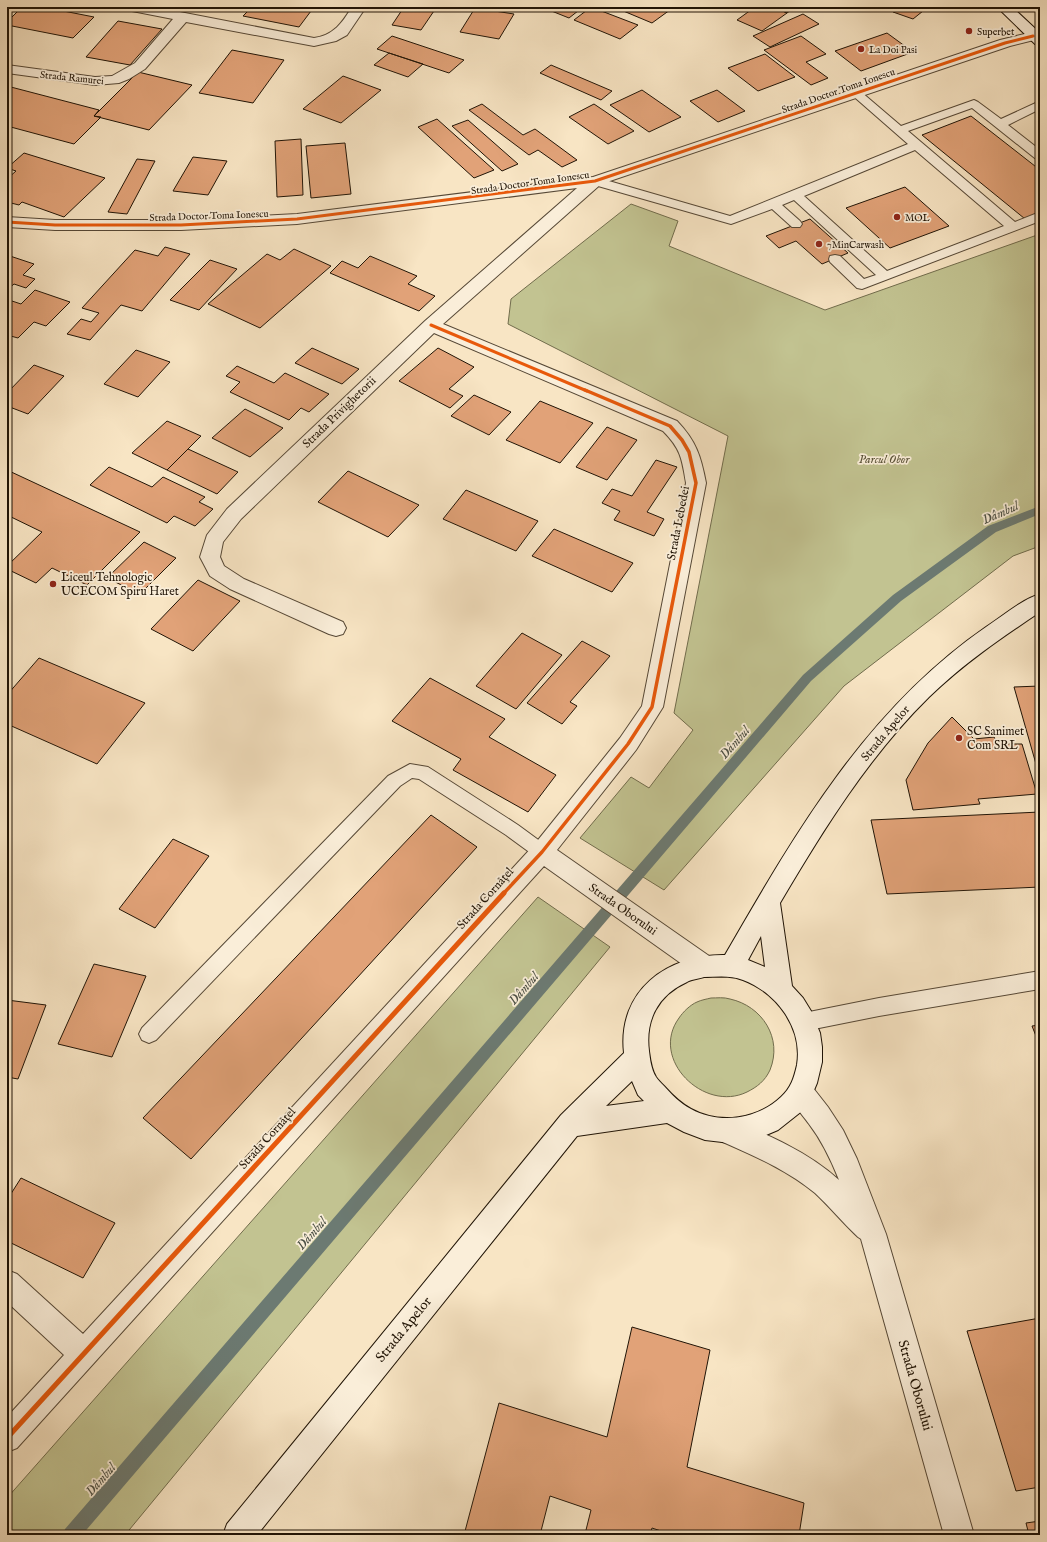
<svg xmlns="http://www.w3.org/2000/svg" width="1047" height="1542" viewBox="0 0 1047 1542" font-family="'IM FELL English',serif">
	<rect width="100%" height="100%" fill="#f8e5c4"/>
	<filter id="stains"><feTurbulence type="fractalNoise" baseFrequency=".005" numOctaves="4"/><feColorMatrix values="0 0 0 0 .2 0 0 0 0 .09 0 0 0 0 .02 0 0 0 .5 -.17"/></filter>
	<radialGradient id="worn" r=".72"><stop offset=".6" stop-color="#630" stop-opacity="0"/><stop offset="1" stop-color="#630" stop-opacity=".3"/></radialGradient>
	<!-- green -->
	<path fill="#c2c391" stroke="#716c4c" d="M631 204 678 221 669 246 825 310 1040 234V546L1013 556 844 686 664 890 580 838 631 777 649 788 693 730 674 713 728 436 508 324 511 299Z
		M538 897 610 947 125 1535H7V1498Z
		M711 998C717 998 724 997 730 999 762 1006 783 1038 770 1070 765 1081 757 1087 747 1092 704 1113 649 1059 679 1018 683 1012 690 1005 697 1002 701 1000 707 999 711 998Z"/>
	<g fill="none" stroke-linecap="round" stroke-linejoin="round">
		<!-- stream -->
		<path fill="#6c7a72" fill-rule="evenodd" d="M1040 506V514L996 532 901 601 811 681 82 1535H63L65 1529 803 675 893 595 988 526Z"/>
	</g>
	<!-- building -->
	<path fill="#e1a278" stroke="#201406" d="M22 7H43L94 17 73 38 7 25V22Z
		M225 7H314L299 27 243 16 248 11Z
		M404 7H432L436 8 421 30 392 25Z
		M553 7H583L569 18 549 10Z
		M591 7 638 25 620 39 574 20Z
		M626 7H674L652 23 621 10Z
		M755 7H774L787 13 762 31 737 20Z
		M774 7H795L787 13Z
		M899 7H928L913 19 893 12Z
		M475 8 514 14 499 39 460 32Z
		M803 14 819 24 770 47 753 36Z
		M118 21 162 29 130 65 86 57Z
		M887 33 913 52 861 71 835 51Z
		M392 36 464 60 449 73 377 49Z
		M801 36 826 54 806 62 828 78 811 85 764 50Z
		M232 50 284 60 253 103 199 93Z
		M389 53 423 64 408 77 374 65Z
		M765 54 795 77 758 91 728 68Z
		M551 65 612 91 601 100 540 73Z
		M138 72 192 85 149 130 94 116Z
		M343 76 381 90 341 123 303 109Z
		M7 86 99 110 94 116 101 117 74 144 7 126Z
		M642 90 681 117 649 132 610 105Z
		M717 90 745 111 718 122 690 101Z
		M482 104 523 135 535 129 577 160 562 167 538 150 529 155 469 110Z
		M594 104 634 131 608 144 569 117Z
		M971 116 1040 170V219L1030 223 922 135Z
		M437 119 494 170 474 178 418 127Z
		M468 120 518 164 502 171 452 126Z
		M301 139 303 195 277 197 275 141Z
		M345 143 351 194 311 198 306 146Z
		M24 153 105 178 64 217 22 202 19 205 7 202V179L16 171 7 168Z
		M193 157 227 161 208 195 173 191Z
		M137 159 155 161 127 214 108 212Z
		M905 187 949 226 890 248 846 208Z
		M810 219 848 253 822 264 796 241 779 248 766 236Z
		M165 247 190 254 142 311 121 305 90 340 67 334 81 319 91 322 99 313 82 308 135 250 158 256Z
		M294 249 331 266 260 328 208 304 267 254 280 260Z
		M7 255 34 264 23 275 35 279 26 288 14 284 7 290Z
		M370 256 417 276 408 284 435 296 419 311 330 273 342 261 358 268Z
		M210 260 237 269 199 310 170 300Z
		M35 290 70 302 46 326 34 322 18 338 7 335V306L12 301 21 304Z
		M312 348 359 369 342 384 295 363Z
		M438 348 474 367 449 389 463 396 450 408 399 381Z
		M136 350 170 362 138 397 104 384Z
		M34 365 64 376 28 414 7 406V393Z
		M237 366 274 383 285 373 329 394 309 412 301 408 289 420 230 392 240 382 226 376Z
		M474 395 511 412 489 435 451 416Z
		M540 401 593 423 560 463 506 440Z
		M245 409 283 428 250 457 212 438Z
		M167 421 201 436 167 470 132 453Z
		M607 427 637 440 607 480 576 467Z
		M188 449 238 472 217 494 167 470Z
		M656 460 677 467 647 512 664 519 654 536 614 520 620 511 602 503 612 489 632 496Z
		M109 467 152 487 163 477 205 497 199 502 213 509 195 526 174 516 167 523 90 485Z
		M7 470 140 532 87 585 52 568 36 583 7 569V566L42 532 7 515Z
		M348 471 419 505 388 537 318 502Z
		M466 490 538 521 516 551 443 519Z
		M554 529 633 563 612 592 532 556Z
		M144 542 176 558 140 594 107 578Z
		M198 580 240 601 193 651 151 629Z
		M522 633 562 655 516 709 476 686Z
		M582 641 610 656 570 702 577 706 562 724 527 703Z
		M39 658 145 703 97 764 7 724V695Z
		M430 678 505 719 489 737 556 775 528 812 453 770 461 759 392 721Z
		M1040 686V778L1014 687Z
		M952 717 974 739 994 737 998 744H1022L1037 794 978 799 980 804 913 810 906 780 928 743Z
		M1040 812V887L887 894 871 820Z
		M431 815 477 847 191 1159 143 1118Z
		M173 839 209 856 155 928 119 909Z
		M94 964 146 976 112 1057 58 1044Z
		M7 1000 46 1005 18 1079 7 1077Z
		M1040 1025V1046L1032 1026Z
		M21 1178 115 1223 83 1278 7 1241V1200Z
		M1040 1318V1487L1016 1491 967 1331Z
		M632 1327 710 1350 687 1467 804 1503 799 1535H673L652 1528 650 1535H590L585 1534 591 1510 550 1496 540 1535H464L499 1403 607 1437Z
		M1040 1521V1535H1029L1026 1523Z"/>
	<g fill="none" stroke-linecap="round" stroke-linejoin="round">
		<!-- lane casing -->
		<g stroke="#564836" stroke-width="2">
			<path id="lane" d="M856 90 860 91 901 126 974 100 978 102 1001 119 1040 101V109L1008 125 1040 150V160L1036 159 972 108 908 131 1015 222 1040 212V221L862 289 857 288 830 262 829 259 830 256 835 255 840 256 864 279 876 275 794 200 782 205 800 221 802 224 800 227H792L772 209 731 224 591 184 589 181 591 178 595 177 730 216 908 144 852 95 850 93 852 91ZM915 150 1004 226 887 271 804 196Z
				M410 764 428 767 518 825 548 847 551 852 548 857 542 860 536 857 506 835 419 779 412 778 400 786 156 1040 149 1043 142 1040 139 1034 142 1028 388 776Z
				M1040 971V989L879 1016 804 1031 797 1028 794 1022 797 1016 804 1013 879 998Z"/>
		</g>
		<!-- street casing -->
		<g stroke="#564836" stroke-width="2">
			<path id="street" d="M125 7H154L314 38C334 35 342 23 352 7H366L347 35 336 41 314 46 186 22 145 69 129 79 119 83 95 85 7 73V65L95 77 112 76 135 63 173 19 127 10Z
				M1033 32 1038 33 1040 36 1038 39 1010 46 601 184 443 324 677 421C696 441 701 456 706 483L663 707 636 750 557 850 712 958 716 966 712 974 704 977 696 974 544 866 17 1448 7 1452V1417L64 1355 7 1302V1270L17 1274 83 1334 534 845 620 738 642 706 686 483C682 459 681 449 663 431L434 333 241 519 223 542 220 557 224 566 244 579 343 622 346 628 343 634 336 636 329 634 230 589 210 576 200 557 207 535 227 509 425 321 577 188 297 224 181 230H55L7 227V217L55 220H181L297 214 593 177 1000 40Z
				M801 1081 810 1084 828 1107 843 1130 857 1159 886 1234 974 1535H944L861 1239 858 1237C843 1223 830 1207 815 1193 786 1169 752 1155 718 1140L714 1131 718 1122 727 1118C766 1134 807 1151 839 1180 831 1160 822 1141 809 1124 802 1114 793 1105 788 1093L792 1084Z"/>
		</g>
		<!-- secondary casing -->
		<g stroke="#201406" stroke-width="2">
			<path id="secondary" d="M997 7H1012L1040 33V45L1035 44Z
				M1040 594V612C1001 638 963 664 929 697 869 756 823 830 780 903L792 986 803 998 811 1011 820 1033 822 1047V1062L817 1083 809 1102 802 1111 778 1130 757 1139 744 1142 731 1143 705 1140 684 1132 667 1123 577 1136 257 1535H223L227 1524 561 1115 624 1053C617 991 667 954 725 955 796 832 866 710 986 627 1003 616 1021 600 1040 594ZM761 936 765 967 748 960ZM704 977C717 977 730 975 743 980 777 993 803 1028 797 1065 794 1078 791 1088 781 1097 758 1119 720 1125 691 1109 680 1103 672 1095 664 1086 661 1083 658 1080 656 1077 651 1069 650 1059 649 1051 645 1020 658 995 687 982 692 979 698 979 704 977ZM632 1081 638 1095 644 1101 606 1106Z"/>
		</g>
		<!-- lane -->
		<use href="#lane" fill="#faeed9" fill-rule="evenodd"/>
		<!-- street -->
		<use href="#street" fill="#faeed9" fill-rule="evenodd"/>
		<!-- secondary -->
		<use href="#secondary" fill="#faeed9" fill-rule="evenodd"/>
		<!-- cycleway-far2 casing -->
		<g stroke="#faeed9" stroke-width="5">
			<path id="cycleway-far2" d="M7 222 55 225H181L297 219 595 181 1005 43 1033 36
				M431 325 587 391"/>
		</g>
		<!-- cycleway-far1 casing -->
		<g stroke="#faeed9" stroke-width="6">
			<path id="cycleway-far1" d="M503 894 542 852 628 744 652 707 696 483 689 452 682 440 670 426 585 390"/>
		</g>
		<!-- cycleway casing -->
		<g stroke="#faeed9" stroke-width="8">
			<path id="cycleway" d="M7 1438 504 893"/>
		</g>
		<!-- cycleway-far2 -->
		<use href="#cycleway-far2" stroke="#e8590c" stroke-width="3"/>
		<!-- cycleway-far1 -->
		<use href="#cycleway-far1" stroke="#e8590c" stroke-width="3.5"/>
		<!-- cycleway -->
		<use href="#cycleway" stroke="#e8590c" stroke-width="5"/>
	</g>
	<!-- markers -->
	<g fill="#8f2418" stroke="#faeed9" stroke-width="1.5">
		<circle cx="969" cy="31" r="4"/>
		<circle cx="861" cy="49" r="4"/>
		<circle cx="897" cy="217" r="4"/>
		<circle cx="819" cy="244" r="4"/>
		<circle cx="53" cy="584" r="4"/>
		<circle cx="959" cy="738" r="4"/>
	</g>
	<g text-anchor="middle" stroke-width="3.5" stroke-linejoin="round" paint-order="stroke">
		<!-- far-poi labels -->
		<g font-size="10" fill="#201406" stroke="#faeed9" text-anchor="start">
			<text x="977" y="35">Superbet</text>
			<text x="869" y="53">La Doi Pasi</text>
			<text x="905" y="221">MOL</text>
			<text x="827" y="248">7MinCarwash</text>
		</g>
		<!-- far-street labels -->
		<g font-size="10" fill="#201406" stroke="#faeed9">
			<text transform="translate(72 77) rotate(6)" y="4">Strada Ramurei</text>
			<text transform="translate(838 90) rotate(-19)" y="4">Strada Doctor Toma Ionescu</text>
			<text transform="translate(530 182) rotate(-8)" y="4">Strada Doctor Toma Ionescu</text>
			<text transform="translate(209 215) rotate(-2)" y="4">Strada Doctor Toma Ionescu</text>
		</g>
		<!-- street labels -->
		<g font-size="12" fill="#201406" stroke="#faeed9">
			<text transform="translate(339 412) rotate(-44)" y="4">Strada Privighetorii</text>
			<text transform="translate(678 523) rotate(-79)" y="4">Strada Lebedei</text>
			<text transform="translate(885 733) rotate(-50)" y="4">Strada Apelor</text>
			<text transform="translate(485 898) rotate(-48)" y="4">Strada Cornățel</text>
			<text transform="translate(623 909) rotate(35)" y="4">Strada Oborului</text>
			<text transform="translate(267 1138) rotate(-48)" y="4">Strada Cornățel</text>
		</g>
		<!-- park labels -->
		<g font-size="12" font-style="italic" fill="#595137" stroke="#faeed9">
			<text x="884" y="463">Parcul Obor</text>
		</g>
		<!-- poi labels -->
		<g font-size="12" fill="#201406" stroke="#faeed9" text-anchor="start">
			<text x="61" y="581">Liceul Tehnologic<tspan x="61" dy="14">UCECOM Spiru Haret</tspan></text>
			<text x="967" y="735">SC Sanimet<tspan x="967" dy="14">Com SRL</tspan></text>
		</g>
		<!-- water labels -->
		<g font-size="13" font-style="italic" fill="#4c5045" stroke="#faeed9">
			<text transform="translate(1000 512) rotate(-24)" y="5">Dâmbul</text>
			<text transform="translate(734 742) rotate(-49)" y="5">Dâmbul</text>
			<text transform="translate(523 988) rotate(-49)" y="5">Dâmbul</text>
			<text transform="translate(311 1233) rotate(-49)" y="5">Dâmbul</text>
			<text transform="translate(100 1479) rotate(-49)" y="5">Dâmbul</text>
		</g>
		<!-- near-street labels -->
		<g font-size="14" fill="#201406" stroke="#faeed9">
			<text transform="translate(403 1329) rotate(-51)" y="5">Strada Apelor</text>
			<text transform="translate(916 1385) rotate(74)" y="5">Strada Oborului</text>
		</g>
	</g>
	<!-- margin -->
	<rect width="1047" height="1542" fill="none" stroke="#f8e5c4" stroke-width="24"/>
	<rect x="8" y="8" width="1031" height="1526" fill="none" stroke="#201406" stroke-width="2"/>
	<rect x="12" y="12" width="1023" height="1518" fill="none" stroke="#201406"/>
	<rect width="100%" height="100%" filter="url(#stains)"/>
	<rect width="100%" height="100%" fill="url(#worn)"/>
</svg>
